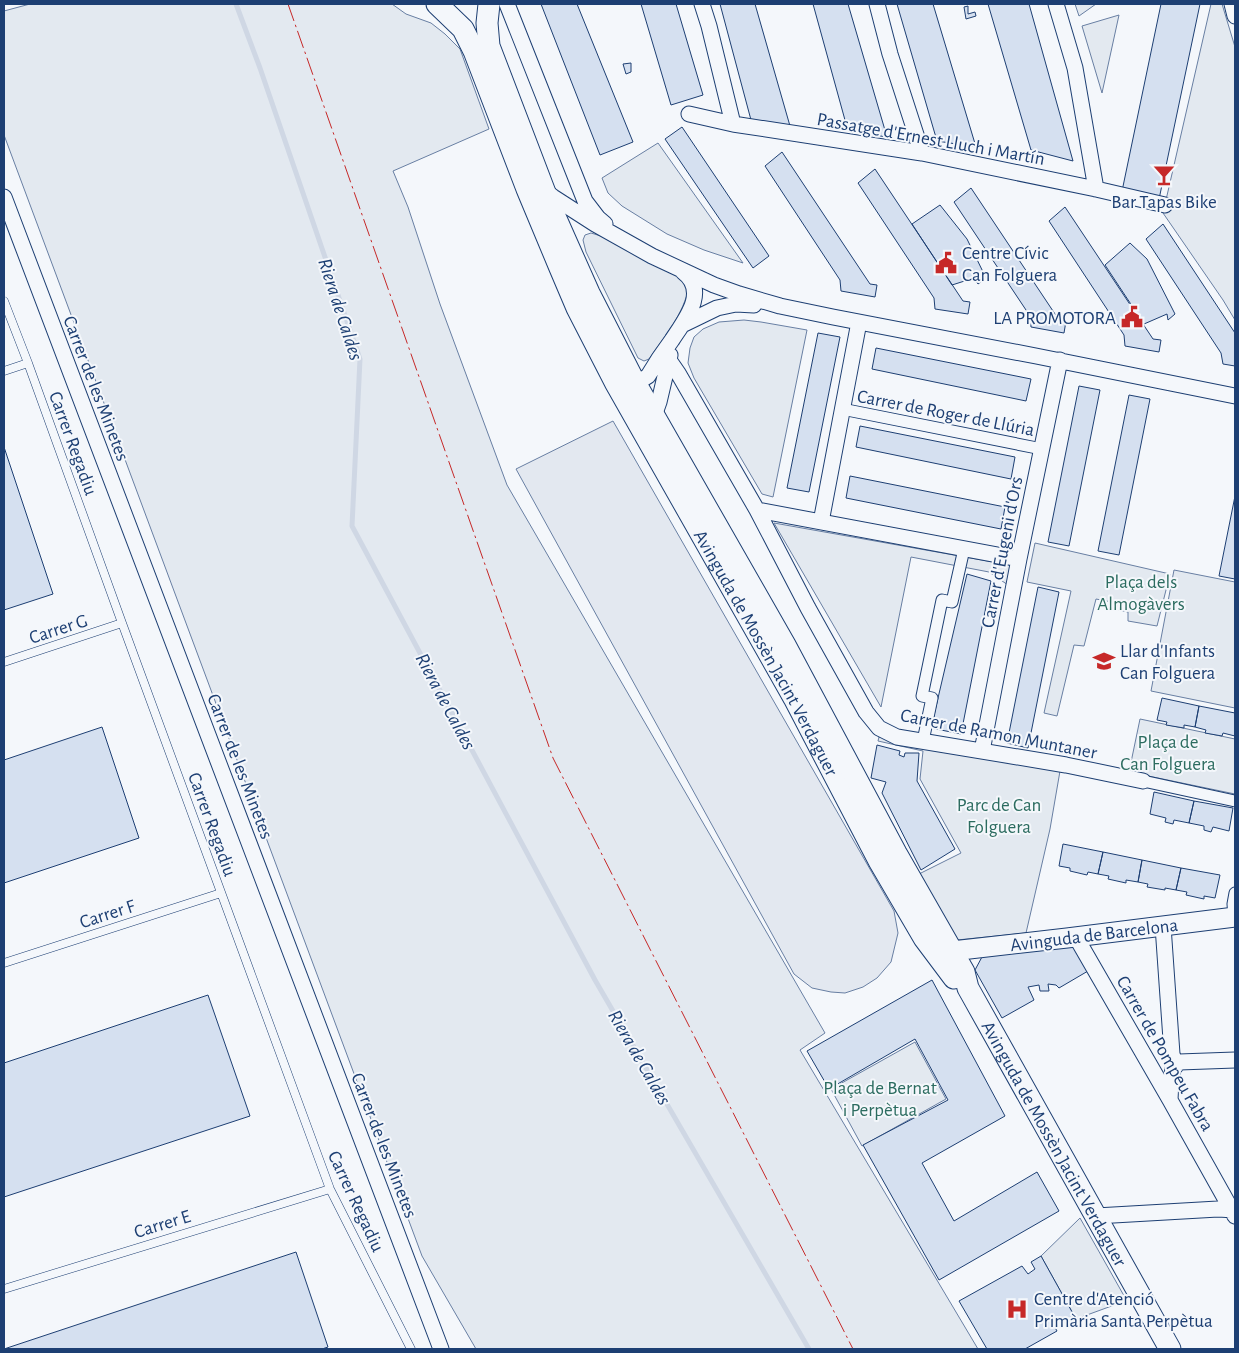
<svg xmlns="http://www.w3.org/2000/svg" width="1239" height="1353" viewBox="0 0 1239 1353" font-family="'Alegreya Sans',sans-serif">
	<rect width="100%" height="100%" fill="#f4f7fb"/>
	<!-- green -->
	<path fill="#e3e9f0" stroke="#687fa3" d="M30 4H392L406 14 431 23 445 34 460 49 489 129 393 171 408 207 440 304 507 485 825 1033 800 1050 978 1349H476L422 1256 4 135V11Z
		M1075 4H1096L1079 16Z
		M1211 4H1222L1235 47V320L1223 300 1163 213Z
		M1119 15 1102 93 1082 26Z
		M658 143 743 263 704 250 667 234 622 206 608 193 602 178Z
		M591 233 601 236 685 280 689 286C684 314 664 337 649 359L644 361 638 358 586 252 583 240 585 235Z
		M744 320 761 322 807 330 773 497 762 494 694 378 688 363 690 348 694 337 703 329 719 322Z
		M774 523 1010 565 1008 585 989 572 911 557 881 707Z
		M1035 543 1170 574 1157 626 1128 621V612L1118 610 1117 603 1096 599 1084 646 1074 645 1057 716 1044 713 1071 591 1027 582Z
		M1174 570 1235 582V708L1151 691Z
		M1140 719 1235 739V794L1129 772Z
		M879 737 1060 771 1050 829 1026 933 957 940 919 874 961 853 920 779 923 751 878 741Z
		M915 1042 946 1099 862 1146 831 1089Z
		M1080 1218 1123 1294 1128 1300 1076 1319 1041 1256Z"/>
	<!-- parking -->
	<path fill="#e3e8f0" stroke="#687fa3" d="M613 421 894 911 898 933 891 962 877 978 863 987 845 993 831 992 812 988 794 974 516 469Z"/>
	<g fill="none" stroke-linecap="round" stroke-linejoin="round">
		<!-- stream -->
		<path stroke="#cfd7e4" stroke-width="5" d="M236 4 260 68 360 359 352 526 595 980 809 1349"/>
	</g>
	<!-- building -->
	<path fill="#d5e0f0" stroke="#1d3f73" d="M541 4H577L633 142 600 155Z
		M641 4H676L703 95 671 105Z
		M720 4H755L790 126 751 120Z
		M813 4H848L887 137 848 131Z
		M897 4H933L976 147 937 141Z
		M988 4H1029L1073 161 1031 150Z
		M1161 4H1200L1158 204 1121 196Z
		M968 6V14L975 12 976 16 966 19 964 7Z
		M631 63V72L626 74 623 64Z
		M682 127 769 256 753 268 665 139Z
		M782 152 870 284 877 285 875 297 841 291 840 280 765 166Z
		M875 169 963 301 970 302 968 314 935 309 934 298 858 183Z
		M971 188 1059 320 1066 321 1064 333 1031 327 1030 316 954 202Z
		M940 205 967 239 986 278 978 284 974 278 952 285 912 224Z
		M1065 207 1153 339 1161 340 1159 352 1125 346 1124 335 1049 221Z
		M1163 224 1235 333V366L1223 364 1221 353 1146 239Z
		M1130 243 1147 259 1175 314 1168 320 1167 314 1144 324 1105 265Z
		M818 333 840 337 809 492 787 488Z
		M876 348 1031 379 1026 401 872 369Z
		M1079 386 1100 390 1069 546 1048 542Z
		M1129 395 1150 399 1119 555 1098 551Z
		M860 426 1015 457 1011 479 856 447Z
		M4 447 53 594 4 610Z
		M850 476 1005 507 1001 529 846 498Z
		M1235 496V579L1219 576Z
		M967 574 991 581 961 734 931 728Z
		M1038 587 1059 592 1028 748 1007 743Z
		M1162 698 1199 706 1195 727 1184 725V728L1166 725 1167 722 1157 720Z
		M1199 706 1235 713V736L1223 733 1222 736 1205 733 1206 730 1195 727Z
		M102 727 139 838 4 883V760Z
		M877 745 900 751 899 755 904 757 905 753H919L917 781 955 849 921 870 882 793 886 782 871 778Z
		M1154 792 1194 801 1189 823 1174 820 1173 824 1165 822 1166 818 1150 814Z
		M1194 801 1233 808 1229 831 1213 827 1211 832 1204 830V826L1189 823Z
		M1063 844 1103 852 1098 874 1088 872 1087 875 1070 871V868L1059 866Z
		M1103 852 1142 860 1138 882 1126 880V883L1108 879 1109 876 1098 874Z
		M1142 860 1181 868 1176 890 1165 888V890L1147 887 1148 884 1138 882Z
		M1181 868 1220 875 1215 898 1204 896V899L1186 895 1187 892 1176 890Z
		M1070 943 1079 948 1088 971 1059 988 1056 985 1048 984 1049 991H1040L1039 985 1028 987 1034 1000 1002 1018 975 970 983 955Z
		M932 980 1005 1116 922 1163 954 1221 1037 1172 1059 1211 939 1280 863 1145 948 1100 915 1039 829 1089 807 1051Z
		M208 995 250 1116 4 1197V1063Z
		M296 1252 328 1347 322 1349H4Z
		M1041 1256 1076 1319 1066 1324 1061 1317 1053 1324 1057 1331 1025 1349H987L959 1301 1022 1266 1028 1274 1035 1269 1031 1262Z"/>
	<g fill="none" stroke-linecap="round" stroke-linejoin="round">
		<!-- service casing -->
		<g stroke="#1d3f73" stroke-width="9">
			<path id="service" d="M4 301 28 363 122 623 330 1189 411 1349
				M4 371 28 363
				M4 662 122 623
				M4 963 221 893
				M4 1289 330 1189"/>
		</g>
		<!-- pedestrian casing -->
		<g stroke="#1d3f73" stroke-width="13">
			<path id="pedestrian" d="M842 409 1042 449
				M923 741 932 698 922 696 942 600 952 602 964 549
				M1143 781 1235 801
				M1234 917 1233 904 1235 893"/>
		</g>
		<!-- minor casing -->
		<g stroke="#1d3f73" stroke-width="17">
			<path id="minor" d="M507 4 585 201 598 218 605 224
				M702 4 709 26 733 124
				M877 4 890 54 922 153
				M1056 4 1075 68 1096 189
				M1232 4 1235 16
				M689 114 733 124 922 153 1096 189 1165 205
				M544 190 553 197 595 224 652 256 714 285 739 294 780 306 833 317 1036 356 1235 396
				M4 197 441 1349
				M682 325 717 308 736 304 754 305
				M669 360 678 373 757 510 808 608 866 712 879 728 897 737 1066 765 1143 781
				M627 376 640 381 648 376C655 364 663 352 672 340 685 320 709 291 683 272
				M654 416 659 402 670 355
				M757 510 1019 559
				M821 522 859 322
				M982 751 1019 559 1060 360
				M1163 926 1172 1054 1174 1060 1179 1062
				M1076 937 1170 1100 1235 1216
				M1170 1100 1171 1080 1173 1069 1179 1062 1235 1060
				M1096 1216 1218 1209 1235 1210"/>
		</g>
		<!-- tertiary casing -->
		<g stroke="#1d3f73" stroke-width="21">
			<path id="tertiary" d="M952 951 1067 938 1235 917"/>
		</g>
		<!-- secondary casing -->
		<g stroke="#1d3f73" stroke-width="23">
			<g id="secondary">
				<path id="s1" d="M437 4 463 29 474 51 527 189 560 268 577 308 615 382 794 698 879 861 924 938 954 978"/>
				<path id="s2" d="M489 4 487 23 489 46 549 203 589 293 633 379 785 645 896 853 964 972 968 988 1170 1349"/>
			</g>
		</g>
		<!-- service -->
		<use href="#service" stroke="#f4f7fb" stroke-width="8"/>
		<!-- pedestrian -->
		<use href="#pedestrian" stroke="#f4f7fb" stroke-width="11"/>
		<!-- minor -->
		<use href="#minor" stroke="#f4f7fb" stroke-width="15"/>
		<!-- tertiary -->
		<use href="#tertiary" stroke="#f4f7fb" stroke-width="19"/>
		<!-- secondary -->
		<use href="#secondary" stroke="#f4f7fb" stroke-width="21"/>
		<!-- power -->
		<path stroke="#c62828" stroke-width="1" stroke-dasharray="18 4 2.5 4" stroke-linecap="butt" d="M288 4 553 758 853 1349"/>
	</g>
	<!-- icons -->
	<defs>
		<g id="bar-bare" transform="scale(1.725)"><path d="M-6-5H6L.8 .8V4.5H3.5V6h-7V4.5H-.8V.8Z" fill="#c62828" stroke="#f4f7fb" stroke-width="2.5" paint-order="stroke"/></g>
		<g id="civic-bare" transform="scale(1.725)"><path d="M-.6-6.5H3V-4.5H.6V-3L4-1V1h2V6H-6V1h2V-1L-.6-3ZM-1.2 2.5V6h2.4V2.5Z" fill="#c62828" stroke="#f4f7fb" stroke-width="2.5" paint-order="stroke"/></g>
		<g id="school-bare" transform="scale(1.725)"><path d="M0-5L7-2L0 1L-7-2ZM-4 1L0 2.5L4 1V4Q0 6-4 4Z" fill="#c62828" stroke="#f4f7fb" stroke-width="2.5" paint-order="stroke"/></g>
		<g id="hospital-bare" transform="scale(1.725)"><path d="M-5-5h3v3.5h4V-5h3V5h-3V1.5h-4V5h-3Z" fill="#c62828" stroke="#f4f7fb" stroke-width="2.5" paint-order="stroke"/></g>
	</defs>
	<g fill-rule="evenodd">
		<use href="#bar-bare" x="1164" y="175"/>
		<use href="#civic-bare" x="946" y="263"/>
		<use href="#civic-bare" x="1132" y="317"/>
		<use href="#school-bare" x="1104" y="661"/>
		<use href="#hospital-bare" x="1017" y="1309"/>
	</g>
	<g text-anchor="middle" stroke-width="4" stroke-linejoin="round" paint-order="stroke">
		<!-- street labels -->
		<g font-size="19" fill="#1d3f73" stroke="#f4f7fb">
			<text transform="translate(931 138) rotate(10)" y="7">Passatge d'Ernest Lluch i Martín</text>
			<text transform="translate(97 388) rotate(69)" y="7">Carrer de les Minetes</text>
			<text transform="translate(946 412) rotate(11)" y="7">Carrer de Roger de Llúria</text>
			<text transform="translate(74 443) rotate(70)" y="7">Carrer Regadiu</text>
			<text transform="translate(1001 552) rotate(-79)" y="7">Carrer d'Eugeni d'Ors</text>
			<text transform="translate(58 628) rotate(-18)" y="7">Carrer G</text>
			<text dy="7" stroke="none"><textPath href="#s1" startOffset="731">Avinguda de Mossèn Jacint Verdaguer</textPath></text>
			<text transform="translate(999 733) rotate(11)" y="7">Carrer de Ramon Muntaner</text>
			<text transform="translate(241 766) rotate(69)" y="7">Carrer de les Minetes</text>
			<text transform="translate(213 824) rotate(70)" y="7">Carrer Regadiu</text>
			<text transform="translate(107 913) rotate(-18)" y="7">Carrer F</text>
			<text transform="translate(1094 934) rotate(-7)" y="7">Avinguda de Barcelona</text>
			<text transform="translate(1166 1053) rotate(60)" y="7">Carrer de Pompeu Fabra</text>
			<text dy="7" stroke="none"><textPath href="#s2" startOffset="1279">Avinguda de Mossèn Jacint Verdaguer</textPath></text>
			<text transform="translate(385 1145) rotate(69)" y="7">Carrer de les Minetes</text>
			<text transform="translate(357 1201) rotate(65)" y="7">Carrer Regadiu</text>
			<text transform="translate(162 1223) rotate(-17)" y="7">Carrer E</text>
		</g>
		<!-- poi labels -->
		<g font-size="19" fill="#1d3f73" stroke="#f4f7fb" text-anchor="start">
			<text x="1164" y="208" text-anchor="middle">Bar Tapas Bike</text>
			<text x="962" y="259">Centre Cívic<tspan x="962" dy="22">Can Folguera</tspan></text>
			<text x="1116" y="324" text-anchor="end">LA PROMOTORA</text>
			<text x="1120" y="657">Llar d'Infants<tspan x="1120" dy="22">Can Folguera</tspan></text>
			<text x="1034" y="1305">Centre d'Atenció<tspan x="1034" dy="22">Primària Santa Perpètua</tspan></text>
		</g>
		<!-- park labels -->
		<g font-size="19" fill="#2c6c60" stroke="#f4f7fb">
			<text x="1141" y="588">Plaça dels<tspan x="1141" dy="22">Almogàvers</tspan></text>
			<text x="1168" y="748">Plaça de<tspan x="1168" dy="22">Can Folguera</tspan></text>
			<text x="999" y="811">Parc de Can<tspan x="999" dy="22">Folguera</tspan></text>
			<text x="880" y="1094">Plaça de Bernat<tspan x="880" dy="22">i Perpètua</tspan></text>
		</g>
		<!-- water labels -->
		<g font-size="20" font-style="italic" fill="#1d3f73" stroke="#f4f7fb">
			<text transform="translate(341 309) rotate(72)" y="7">Riera de Caldes</text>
			<text transform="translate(446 701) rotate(62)" y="7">Riera de Caldes</text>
			<text transform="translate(640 1057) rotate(60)" y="7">Riera de Caldes</text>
		</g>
	</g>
	<!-- border -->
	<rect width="1239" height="1353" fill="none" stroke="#1d3f73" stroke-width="10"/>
</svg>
